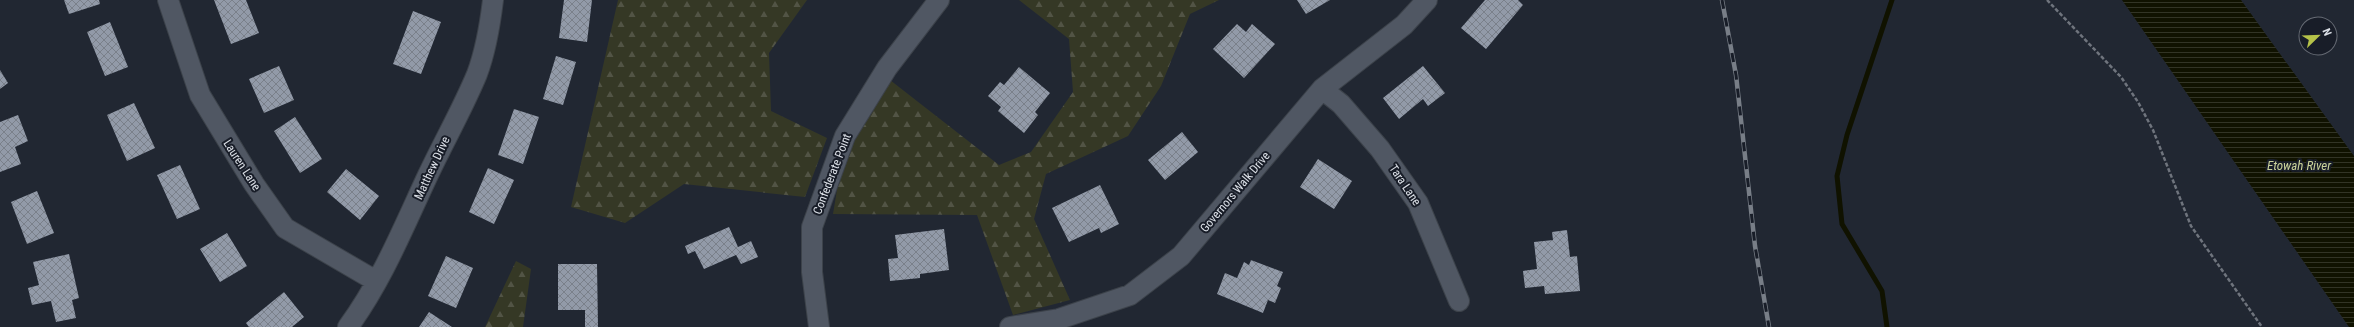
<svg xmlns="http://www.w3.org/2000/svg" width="2354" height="327" viewBox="0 0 2354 327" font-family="'Roboto Condensed',sans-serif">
	<defs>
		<pattern id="forest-firs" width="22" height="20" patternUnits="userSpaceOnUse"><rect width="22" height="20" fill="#353825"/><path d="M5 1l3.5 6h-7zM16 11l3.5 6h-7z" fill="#525445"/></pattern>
		<pattern id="water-rules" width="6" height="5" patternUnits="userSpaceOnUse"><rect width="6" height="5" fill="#101200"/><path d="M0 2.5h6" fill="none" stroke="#323425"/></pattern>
		<pattern id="building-cross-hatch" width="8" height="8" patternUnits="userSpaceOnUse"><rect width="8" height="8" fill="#929aa8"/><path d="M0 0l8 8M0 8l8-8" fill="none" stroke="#7a808a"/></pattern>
	</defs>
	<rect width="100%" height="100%" fill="#212732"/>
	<!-- forest -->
	<path fill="url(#forest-firs)" d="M618 0H807L769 53 771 111 827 138 805 197 684 184 625 223 571 207Z
		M1019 0H1219L1190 14 1161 86 1128 136 1046 174 1034 219 1070 300 1013 315 977 215 833 214 840 172 854 135 890 80 999 165 1031 152 1073 92 1069 39Z
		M516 261 531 269 523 327H485Z"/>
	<!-- water -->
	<path fill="url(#water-rules)" d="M2122 0H2241L2354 156V327H2349Z"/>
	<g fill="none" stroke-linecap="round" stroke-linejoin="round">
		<!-- stream -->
		<path stroke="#101200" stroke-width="5" d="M1887 327 1882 291 1842 224 1837 176 1847 135 1892 0"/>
	</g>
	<!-- building -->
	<path fill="url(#building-cross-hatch)" d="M64 0H99L100 4 69 14Z
		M214 0H246L259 33 231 44Z
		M564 0H592L587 42 559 38Z
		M1297 0H1330L1306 14Z
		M1485 0H1518L1523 5 1486 49 1461 28Z
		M413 11 441 22 421 74 393 64Z
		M110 22 128 67 105 76 87 32Z
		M1237 24 1246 32 1252 24 1275 44 1244 78 1213 49Z
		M556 56 576 62 563 105 543 99Z
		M279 66 294 100 264 113 249 79Z
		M1423 66 1445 93 1428 106 1423 99 1399 119 1383 98Z
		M1019 67 1050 93 1035 112 1038 115 1024 133 998 111 1001 107 988 96 1000 82 1004 85Z
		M0 70 8 83 0 89Z
		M134 103 155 148 127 161 107 115Z
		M514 109 539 117 523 164 498 155Z
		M18 115 28 141 15 147 21 164 0 172V122Z
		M295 117 322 159 300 173 274 131Z
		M1182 132 1198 152 1165 180 1148 160Z
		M1318 159 1352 181 1334 209 1300 187Z
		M180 165 200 209 177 219 157 175Z
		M488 168 514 180 494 224 469 212Z
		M346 169 379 196 360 220 327 192Z
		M1100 185 1119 224 1101 233 1099 228 1069 242 1052 208Z
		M37 191 54 233 27 244 11 202Z
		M729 227 738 247 751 241 758 257 741 264 736 255 704 269 695 251 688 254 685 246Z
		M944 229 949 270 920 274V278L890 281 888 259 898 258 895 235Z
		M1567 230 1570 257 1577 256 1580 291 1545 294 1544 286 1525 288 1523 271 1537 269 1534 242 1553 240 1552 232Z
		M227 233 247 266 220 282 200 249Z
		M69 254 79 298 72 300 76 318 56 322 51 301 32 305 28 288 39 285 33 262Z
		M446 256 473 268 456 308 428 296Z
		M1251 260 1283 272 1277 286 1281 288 1275 303 1268 300 1263 313 1217 294 1225 273 1237 278 1244 262 1249 265Z
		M558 264H597L598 327H585V310H558Z
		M284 292 304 317 292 327H249L246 323Z
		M429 312 452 327H419Z"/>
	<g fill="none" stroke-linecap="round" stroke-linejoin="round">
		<!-- street casing -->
		<g stroke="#3c424a" stroke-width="22">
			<path id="street" d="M168 0 200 95 254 184 285 228 376 281
				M1322 89 1341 104 1380 149 1418 203 1459 301
				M348 327C382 281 404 226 428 175 444 141 463 108 477 74 486 50 490 25 493 0
				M819 327 812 272V227L845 136 887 68 939 0
				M1010 327 1059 319 1130 295 1181 256 1322 89 1404 25 1427 0"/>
		</g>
		<!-- path -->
		<path stroke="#6f747d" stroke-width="2.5" stroke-dasharray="4 2" stroke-linecap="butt" d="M2047 0 2121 77 2138 102 2153 130 2191 226 2262 327"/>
		<!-- street -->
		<use href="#street" stroke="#505763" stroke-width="20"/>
		<!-- rail casing -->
		<g stroke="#787e87" stroke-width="4.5">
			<path id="rail" d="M1722 0 1736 75 1755 246 1769 327"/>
		</g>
		<!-- rail -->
		<use href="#rail" stroke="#181d28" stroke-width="3" stroke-dasharray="9" stroke-linecap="butt"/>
	</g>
	<g text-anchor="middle" stroke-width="4" stroke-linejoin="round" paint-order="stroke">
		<!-- street labels -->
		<g font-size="12" fill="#dce0e7" stroke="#181d28">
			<text transform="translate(242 165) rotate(57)" y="4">Lauren Lane</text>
			<text transform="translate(432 168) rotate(-65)" y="4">Matthew Drive</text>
			<text transform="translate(832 174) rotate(-69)" y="4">Confederate Point</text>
			<text transform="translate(1405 185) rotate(56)" y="4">Tara Lane</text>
			<text transform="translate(1235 192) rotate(-50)" y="4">Governors Walk Drive</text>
		</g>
		<!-- water labels -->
		<g font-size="13" font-style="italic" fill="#cad29a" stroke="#181d28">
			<text x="2299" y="170">Etowah River</text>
		</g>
	</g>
	<!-- north arrow -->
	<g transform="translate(2318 36) rotate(67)"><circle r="19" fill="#181d28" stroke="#666b74"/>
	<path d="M0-3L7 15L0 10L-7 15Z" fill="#b5c249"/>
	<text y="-6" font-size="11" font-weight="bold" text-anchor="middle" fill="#dce0e7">N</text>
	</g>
</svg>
